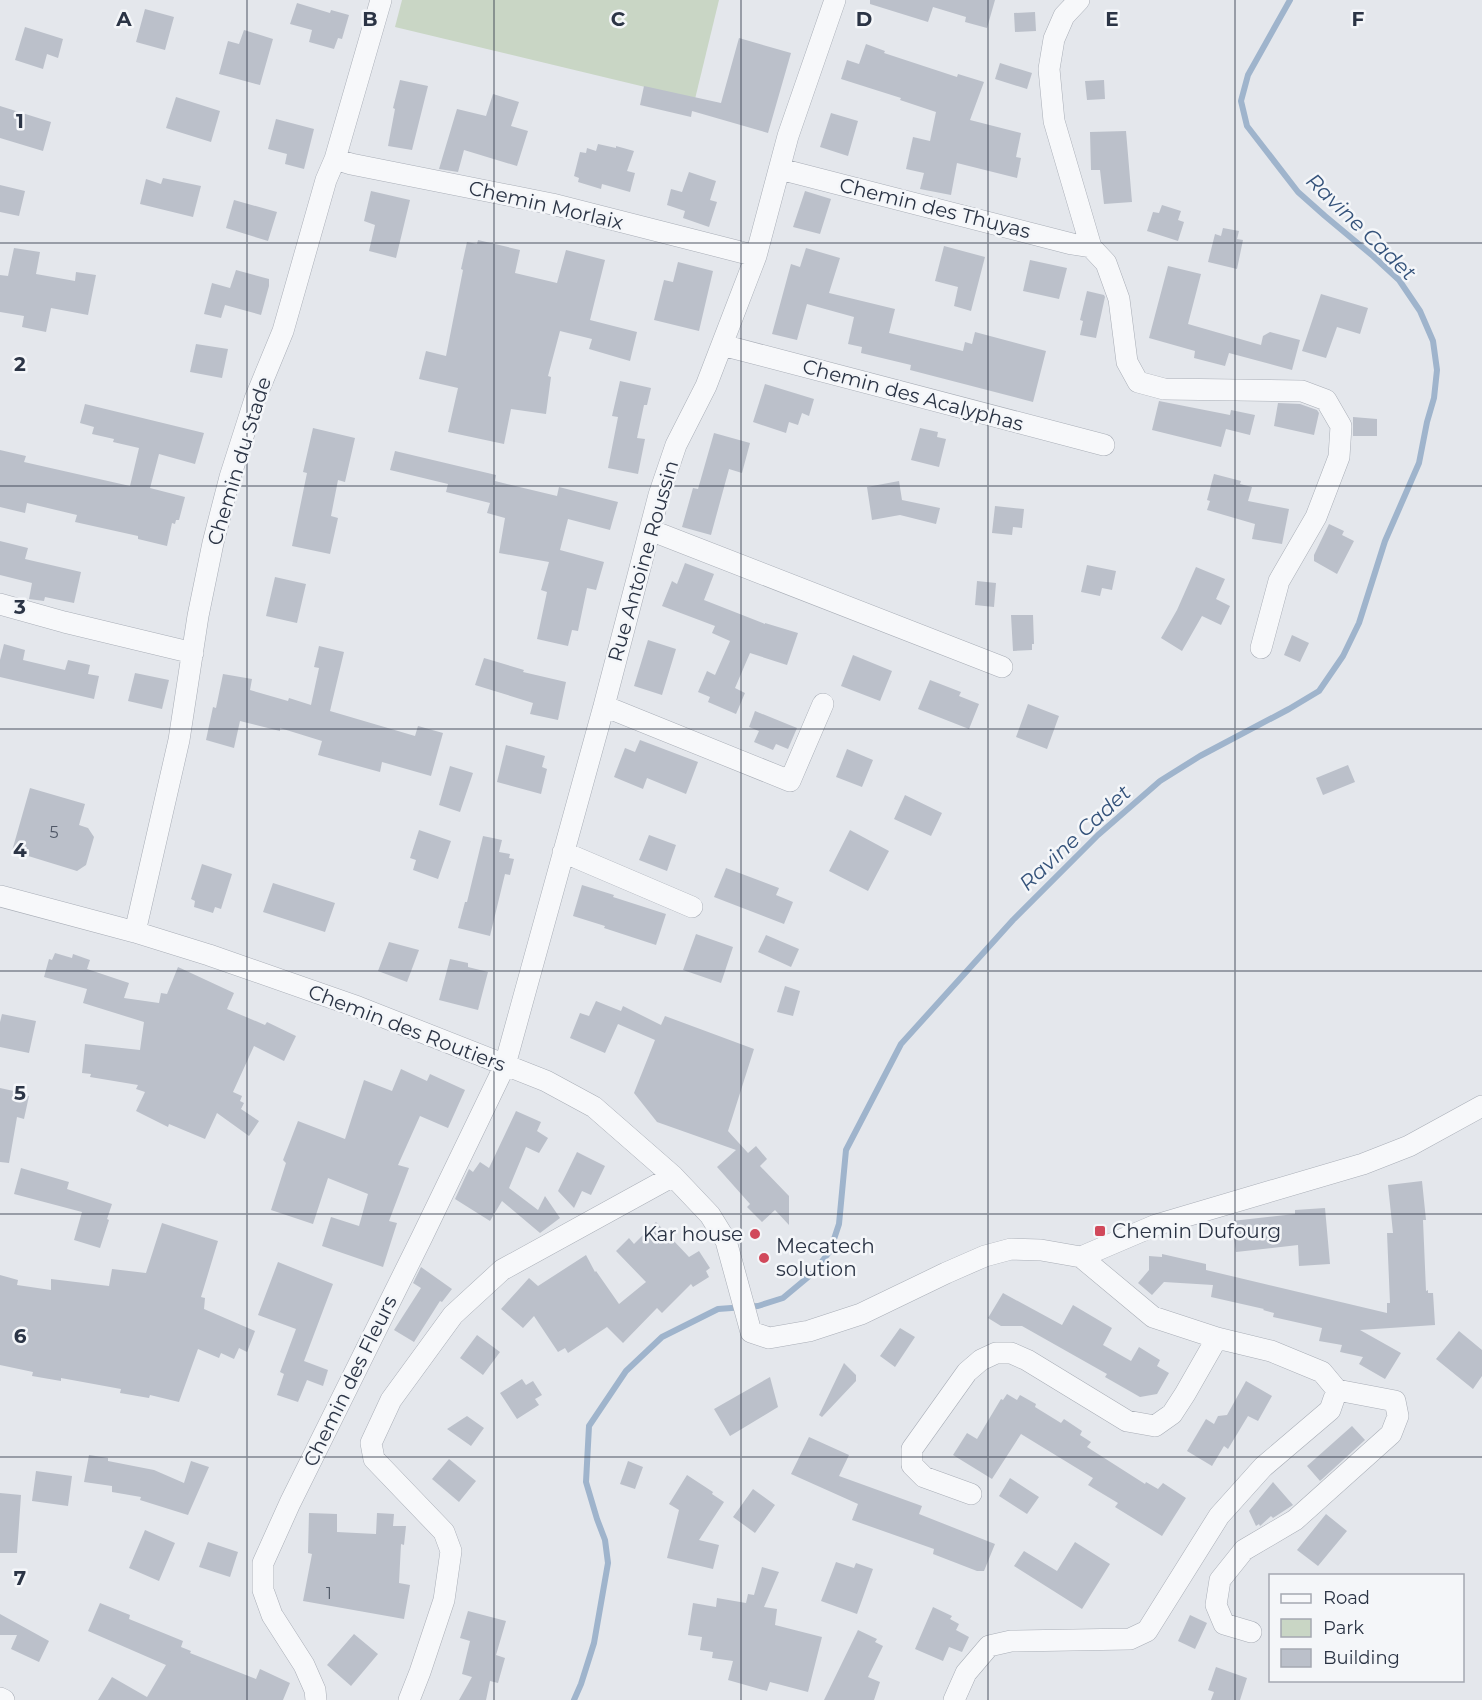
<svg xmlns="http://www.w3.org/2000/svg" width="1482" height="1700" viewBox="0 0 1482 1700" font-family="Montserrat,sans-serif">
	<rect width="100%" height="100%" fill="#e4e7ec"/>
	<!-- green -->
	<path fill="#c9d6c5" d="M402 0H719L695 99 395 27Z"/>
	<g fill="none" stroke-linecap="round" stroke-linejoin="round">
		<!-- stream -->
		<path stroke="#9fb4cc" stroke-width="6" d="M574 1700 581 1684 594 1643 608 1563 605 1540 597 1519 586 1482 589 1426 626 1371 662 1337 718 1309 758 1306 783 1298 813 1273 830 1251 839 1224 846 1150 901 1044 1013 920 1098 835 1160 781 1200 756 1289 709 1319 691 1343 656 1359 623 1385 541 1419 463 1427 422 1434 398 1437 370 1433 341 1420 311 1399 280 1373 256 1325 216 1298 192 1247 126 1241 101 1248 75 1290 0"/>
	</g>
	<!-- building -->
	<path fill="#bbc0ca" d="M870 0H995L987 28 965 22 966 17 933 7 928 22 870 4Z
		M297 3 330 13 331 10 349 15 342 39 338 38 334 49 309 42 312 30 290 24Z
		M145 9 174 17 165 50 136 42Z
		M1035 12 1036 31 1015 32 1014 13Z
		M25 27 63 39 58 58 47 54 43 69 15 60Z
		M244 30 273 39 260 85 219 74 228 41 239 44Z
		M739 38 791 53 768 133 692 111 691 117 640 105 644 86 721 103Z
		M866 44 885 51 884 53 957 77 958 74 984 82 970 120 1021 133 1016 157 1021 158 1017 178 957 163 951 195 920 189 924 173 906 169 913 137 930 141 936 112 900 100 901 98 841 79 847 60 859 64Z
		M1000 63 1032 73 1027 89 995 79Z
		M400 80 428 86 412 150 388 146 395 109 393 108Z
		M1104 80 1105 99 1087 100 1085 81Z
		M493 94 519 102 511 126 528 131 517 166 464 150 458 172 439 169 457 109 486 116Z
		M176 97 220 111 211 142 166 128Z
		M0 106 51 122 43 151 0 138Z
		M831 113 858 121 848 156 820 147Z
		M276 119 314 129 304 169 285 164 287 154 268 149Z
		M1126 131 1132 202 1104 204 1100 170H1091L1090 132Z
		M598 144 616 148V146L634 151 627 171 635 173 630 192 602 184 601 189 578 182 579 178 574 176 580 152 586 153 587 148 596 151Z
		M689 172 716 181 710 200 717 202 709 227 683 218 685 211 667 205 671 189 682 192Z
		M163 178 201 186 193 217 140 204 146 179 161 184Z
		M0 185 25 191 19 216 0 212Z
		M371 191 410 200 396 258 369 251 375 225 364 221Z
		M805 191 831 199 820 234 793 227Z
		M234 200 277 212 268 241 226 228Z
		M1162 205 1181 211 1178 220 1184 222 1178 241 1147 231 1153 212 1159 213Z
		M1223 228 1239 231 1237 239 1243 240 1237 269 1208 262 1215 234 1221 236Z
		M478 240 520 250 515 273 557 283 566 250 605 260 590 320 637 332 630 361 589 349 592 339 560 331 548 376 551 377 546 414 511 409 504 444 448 432 458 388 419 379 426 351 446 356 463 270 461 269 467 242 477 244Z
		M944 246 985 257 971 311 954 306 958 287 935 281Z
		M14 248 40 252 36 274 75 281 76 272 96 275 88 315 51 308 46 332 22 327 24 316 0 312V275L8 276Z
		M806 248 840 258 829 293 895 309 889 333 963 351 965 342 972 344 975 332 1046 351 1033 402 910 370 911 365 861 353 862 347 848 344 854 317 807 304 797 340 772 334 791 264 800 267Z
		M1030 260 1067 268 1059 299 1023 291Z
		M678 262 713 271 699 331 654 320 664 280 673 282Z
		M1168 266 1201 274 1188 324 1261 345 1263 336 1270 332 1300 340 1292 370 1229 353 1225 366 1194 358 1195 351 1149 338Z
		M236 270 269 279V286L261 315 225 305 221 318 204 314 212 283 230 288Z
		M1087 291 1104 295 1105 297 1096 338 1080 335 1083 321 1080 320Z
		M1321 294 1368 308 1360 334 1337 327 1326 358 1302 351Z
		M196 344 228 349 222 378 190 372Z
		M620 381 651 388 647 405H644L637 438 645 439 638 474 608 468 618 417 612 416Z
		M765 384 814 399 809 416 802 413 798 425 789 422 786 433 753 422Z
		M1159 401 1230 415 1231 410 1255 415 1250 435 1226 429 1221 447 1152 430Z
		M1278 403 1300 404 1317 410 1319 413 1314 435 1274 426Z
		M85 404 204 433 195 464 159 454 150 488 185 497 179 520H176L175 524 172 523 167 546 138 539V536L75 522 77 515 27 503 25 513 0 507V450L26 456 24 462 130 486 139 448 113 442 114 439 92 434 94 427 80 423Z
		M1353 417 1377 419V436H1353Z
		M313 428 355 438 345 482 338 480 331 516 338 518 330 554 292 546 307 473 303 472Z
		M920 428 938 432 937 437 946 439 939 467 911 460Z
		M714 433 750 443 742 473 729 469 711 535 682 527 693 488 698 489Z
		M395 451 496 475 495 481 557 496 559 487 618 502 610 530 568 519 560 550 604 562 596 590 587 588 578 631 572 630 568 646 537 639 547 592 541 590 549 562 499 553 505 518 487 513 490 503 446 492 448 484 390 470Z
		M1214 474 1241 481 1240 484 1252 487 1248 501 1289 509 1282 544 1252 539 1255 524 1207 510 1210 501 1207 500Z
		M899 481 902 500 940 508 936 524 900 515 872 520 867 487Z
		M995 506 1024 509 1022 528 1013 527 1012 535 992 533Z
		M1329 524 1344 531 1342 535 1354 541 1337 574 1314 561V555Z
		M0 541 28 548 25 559 81 572 74 603 45 597 44 601 29 599 32 583 0 575Z
		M685 563 714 574 704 600 765 624V623L798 633 787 665 750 653 735 688 745 693 736 714 708 702 710 697 698 692 707 671 715 675 730 641 712 633 715 626 662 606 672 581 677 584Z
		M1087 565 1116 571 1112 590 1102 588 1100 596 1081 592Z
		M1196 567 1225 579 1216 599 1230 606 1221 625 1202 616 1182 651 1161 638 1177 610Z
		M275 577 306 584 297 623 266 616Z
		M977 581 996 583 994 607 975 605Z
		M1011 615H1033L1034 644H1032V650L1013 651Z
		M1292 635 1309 643 1300 662 1284 655Z
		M648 640 676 649 662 695 634 686Z
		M4 644 25 650 23 660 65 670 68 660 90 665 88 674 99 676 94 699 0 677V660Z
		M319 646 344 652 330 711 415 736 418 726 443 733 431 776 382 762 380 772 318 755 322 741 280 728V731L240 721 234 748 206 740 213 707 216 708 223 674 252 679 250 690 288 701 289 698 311 705 319 668 314 667Z
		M853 655 892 671 880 701 841 686Z
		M484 658 524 670 523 672 566 682 558 720 530 714 533 703 475 685Z
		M135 673 169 680 162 709 128 701Z
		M930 680 961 692 959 696 979 704 969 729 918 709Z
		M1028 704 1059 716 1047 749 1016 737Z
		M755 711 797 728 788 749 776 744 773 750 754 742 759 731 749 727Z
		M640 740 698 762 686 794 647 778 643 789 614 777 625 748 635 752Z
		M506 745 545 756 542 767 547 769 541 794 497 782Z
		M847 749 873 760 862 787 836 777Z
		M1348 765 1355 782 1323 795 1316 778Z
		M450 766 473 773 460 812 439 805Z
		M30 788 85 804 79 825 88 828 94 837 86 865 77 871 12 851Z
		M905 795 942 813 931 836 894 819Z
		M419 830 451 841 438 879 413 870 416 860 410 858Z
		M850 830 889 851 868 891 829 871Z
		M649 835 676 845 667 871 639 860Z
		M483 836 502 840 499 852 510 854 509 858 514 859 510 875 505 874 490 936 458 928 465 902H467Z
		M202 864 232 874 221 909 215 907 213 913 194 907 195 901 191 899Z
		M726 868 779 888 776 895 793 902 784 924 714 897Z
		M273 883 335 903 325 932 263 912Z
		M582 885 614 895 613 897 666 914 656 945 604 928 605 926 573 916Z
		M696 934 733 947 721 983 683 970Z
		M766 935 799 949 791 967 758 952Z
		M389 942 419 950 407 982 378 971Z
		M55 953 72 958 73 954 90 960 87 969 129 983 124 998 159 1003 161 993 167 994 178 967 234 993 227 1009 265 1025 267 1022 296 1036 284 1061 254 1046 233 1092 242 1096 240 1101 244 1103 241 1109 259 1121 249 1136 217 1113 205 1139 169 1124 168 1127 136 1111 145 1092 136 1089 138 1085 90 1077 91 1074 82 1073 85 1044 140 1050 144 1022 83 1003 87 989 44 977 49 959 52 960Z
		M450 959 468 963V967L488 972 478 1010 439 1000Z
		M785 986 800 991 793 1016 777 1012Z
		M596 1001 621 1011 623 1006 661 1025 665 1016 754 1049 728 1131 748 1153 756 1146 767 1159 760 1166 789 1196V1225L775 1210 762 1222 747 1207 750 1204 717 1167 736 1150 657 1122 634 1093 655 1040 618 1024 605 1053 570 1038 580 1013 589 1016Z
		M2 1014 36 1021 29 1053 0 1047V1022Z
		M401 1069 427 1081 430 1074 465 1090 448 1128 420 1116 398 1165 409 1168 389 1221 397 1223 383 1267 322 1246 331 1217 359 1226 368 1194 328 1178 313 1224 271 1210 286 1163 283 1160 298 1121 345 1139 364 1080 392 1091Z
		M0 1088 23 1093 22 1095 29 1096 24 1119 17 1117 9 1163 0 1162Z
		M516 1111 541 1122 537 1131 548 1138 539 1153 526 1147 509 1188 538 1210 545 1196 560 1218 540 1233 502 1201 490 1221 455 1199 469 1169 473 1172 480 1162 489 1168Z
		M577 1152 605 1166 591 1195 582 1191 574 1208 558 1191Z
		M21 1168 69 1182 67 1189 112 1204 107 1219 109 1220 100 1248 74 1240 82 1212 14 1194Z
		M1422 1181 1426 1220H1423L1426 1291 1428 1290V1293H1433L1435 1325 1360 1330 1401 1353 1385 1379 1359 1364 1363 1357 1340 1352 1342 1345 1319 1341 1322 1328 1273 1317 1274 1313 1263 1310 1264 1309 1211 1297 1213 1285 1164 1282 1152 1295 1138 1283 1149 1270V1256L1162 1257V1254L1206 1264V1270L1387 1313V1303H1390L1387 1233H1393L1388 1185Z
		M1325 1208 1330 1264 1299 1266 1298 1245 1236 1252 1232 1221 1295 1214V1210Z
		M656 1222 689 1257 699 1251 710 1268 706 1271 709 1277 693 1287 691 1284 662 1313 657 1308 623 1343 607 1327 568 1353 565 1348 558 1352 534 1316 523 1328 501 1309 529 1278 538 1286 586 1255 595 1272 596 1271 619 1304 646 1282 616 1251 629 1238 634 1244Z
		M162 1223 218 1241 201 1297 205 1298 204 1309 255 1331 247 1352 239 1348 234 1359 221 1353 219 1358 198 1349 179 1402 150 1395 149 1398 120 1393 121 1389 61 1378V1381L32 1376 33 1372 0 1365V1275L18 1280 17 1285 51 1290V1279L109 1286 112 1269 146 1273Z
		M278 1262 333 1284 304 1361 328 1370 323 1386 307 1380 298 1402 277 1395 284 1374 280 1372 296 1329 258 1315Z
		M421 1267 452 1289 442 1302 440 1301 414 1342 394 1330 421 1288 413 1283Z
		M1003 1293 1062 1325 1073 1305 1112 1328 1103 1345 1131 1361 1139 1347 1160 1360 1157 1366 1169 1373 1157 1394 1140 1397 1105 1377 1107 1374 1022 1326H1001L988 1318Z
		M900 1328 915 1337 895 1367 880 1356Z
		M1459 1331 1482 1350V1376L1473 1389 1436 1359Z
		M477 1335 500 1352 483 1375 460 1358Z
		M844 1363 856 1375V1381L822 1417 819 1415Z
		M770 1377 778 1407 730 1436 714 1409Z
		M522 1379 526 1385 533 1381 542 1395 535 1399 539 1405 517 1419 500 1393Z
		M1246 1381 1272 1396 1258 1421 1248 1416 1228 1449 1224 1446 1212 1466 1187 1451 1206 1419 1214 1424 1218 1416 1227 1415Z
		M1007 1394 1017 1400 1020 1395 1036 1404 1035 1407 1061 1423 1064 1419 1082 1431 1080 1435 1091 1442 1087 1447 1145 1484 1146 1482 1158 1489 1163 1483 1186 1498 1162 1536 1115 1507 1118 1503 1088 1485 1093 1478 1021 1434 992 1479 953 1455 967 1433 977 1439 1001 1399 1003 1400Z
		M467 1416 484 1428 471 1446 447 1429Z
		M1352 1426 1365 1440 1320 1481 1307 1466Z
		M809 1437 849 1455 839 1476 922 1506 919 1514 995 1544 984 1571H977L933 1554 934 1549 852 1520 858 1504 791 1474Z
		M89 1455 108 1458V1461L154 1470 184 1483 191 1461 209 1467 188 1515 140 1500 141 1497 112 1492V1486L84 1482Z
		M449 1459 476 1481 459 1502 432 1479Z
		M628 1461 643 1467 635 1489 620 1484Z
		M36 1471 72 1476 68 1506 32 1501Z
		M687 1475 713 1492 712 1494 724 1502 699 1540 719 1545 713 1569 667 1558 679 1510 669 1504Z
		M1010 1478 1039 1497 1027 1514 999 1496Z
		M1273 1482 1293 1505 1273 1518 1271 1516 1260 1526 1259 1524 1256 1526 1249 1511Z
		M753 1489 775 1505 755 1533 733 1517Z
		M0 1493 21 1495 17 1553H0Z
		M309 1513 337 1514V1532L376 1534 377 1513 394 1514 393 1526H406L404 1545 401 1544 399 1583 410 1585 404 1619 303 1601 312 1554 308 1553Z
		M1326 1514 1347 1531 1318 1566 1297 1550Z
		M145 1530 175 1543 159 1581 129 1568Z
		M208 1542 238 1552 230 1577 199 1567Z
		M1075 1542 1110 1564 1082 1609 1014 1566 1024 1551 1057 1571Z
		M836 1562 854 1568 856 1563 873 1569 857 1614 821 1601Z
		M762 1567 779 1572 764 1607 777 1609 775 1625 822 1637 808 1692 770 1682 767 1691 728 1680 733 1661 712 1658 713 1652 700 1650 702 1637 688 1635 693 1603 716 1607 717 1598 746 1603 748 1594 754 1595Z
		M100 1603 130 1615 129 1619 183 1641 181 1647 191 1651 190 1653 256 1679 260 1669 290 1683 283 1700H98L112 1677 147 1697 166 1665 88 1631Z
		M933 1607 952 1616 950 1619 959 1624 956 1630 969 1637 962 1652 949 1647 943 1661 915 1649Z
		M468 1611 506 1621 496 1655 505 1658 498 1683 490 1681 486 1700H459L472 1677 462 1674 470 1641 460 1638Z
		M0 1614 49 1641 39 1662 11 1649 17 1635H0Z
		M1190 1615 1207 1623 1195 1649 1178 1641Z
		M858 1630 877 1639 875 1642 883 1646 868 1677 880 1682 874 1700H824Z
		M354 1634 378 1654 351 1686 327 1665Z
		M1216 1667 1247 1678 1240 1700H1211L1214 1692 1208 1690Z"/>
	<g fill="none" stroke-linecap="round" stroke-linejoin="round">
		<!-- minor casing -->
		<g stroke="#a9aeb7" stroke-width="22">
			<path id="minor" d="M335 159 351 164 552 204 756 256
				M780 169 1072 244 1091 247 1054 121 1049 69 1054 39 1064 16 1079 0
				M1091 247 1106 263 1119 299 1127 362 1138 382 1164 389 1302 391 1326 400 1341 426 1339 457 1316 517 1279 581 1261 648
				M722 345 1104 445
				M650 530 1002 667
				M0 604 64 622 193 653
				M604 706 790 781 823 704
				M563 852 692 907
				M0 896 135 932 209 955 358 1007 546 1081 594 1107 673 1176 710 1215 726 1241 751 1332 769 1338 809 1331 861 1314 946 1273 985 1256 1011 1249 1041 1250 1081 1257 1153 1317 1217 1338 1271 1351 1322 1372 1337 1390 1330 1410 1263 1467 1219 1516 1147 1631 1130 1639 1011 1641 989 1646 966 1673 954 1700
				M135 932 179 740 198 616 213 543 230 477 255 399 283 331 326 180 335 159 381 0
				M1081 1257 1156 1225 1363 1164 1409 1146 1482 1106
				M971 1494 924 1477 912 1465V1449L967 1372 981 1360 996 1353H1011L1027 1360 1127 1421 1155 1426 1172 1414 1185 1394 1217 1338
				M1251 1632 1224 1624 1216 1605 1220 1580 1244 1550 1295 1520 1391 1434 1398 1416 1395 1401 1337 1390
				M0 1698 4 1700
				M316 1700 315 1690 304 1665 272 1615 263 1590V1563L290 1503 422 1237 505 1065 604 706 659 495 676 445 706 386 756 256 788 136 835 0
				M409 1700 420 1672 444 1600 451 1551 444 1532 374 1459 371 1443 391 1400 453 1315 502 1270 673 1176"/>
		</g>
		<!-- minor -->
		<use href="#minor" stroke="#f7f8fa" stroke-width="21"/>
	</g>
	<!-- grid -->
	<path fill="none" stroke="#2b3445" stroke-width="1.5" stroke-opacity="0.55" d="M247 0V1700M494 0V1700M741 0V1700M988 0V1700M1235 0V1700M0 243H1482M0 486H1482M0 729H1482M0 971H1482M0 1214H1482M0 1457H1482"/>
	<!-- markers -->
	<g fill="#d1495b" stroke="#f4f6f9" stroke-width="2">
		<rect x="1094" y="1225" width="12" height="12" rx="3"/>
		<circle cx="755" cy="1234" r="6"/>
		<circle cx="764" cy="1258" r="6"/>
	</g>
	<g text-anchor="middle" stroke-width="5" stroke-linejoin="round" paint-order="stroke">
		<!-- number labels -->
		<g font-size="16" fill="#4f5766">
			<text x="54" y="838">5</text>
			<text x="329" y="1599">1</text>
		</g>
		<!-- street labels -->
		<g font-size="20" fill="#2b3445" stroke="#f4f6f9">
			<text transform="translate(546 205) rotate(13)" y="7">Chemin Morlaix</text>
			<text transform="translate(935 208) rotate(14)" y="7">Chemin des Thuyas</text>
			<text transform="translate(913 395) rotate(15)" y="7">Chemin des Acalyphas</text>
			<text transform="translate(239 461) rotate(-73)" y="7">Chemin du Stade</text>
			<text transform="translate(643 561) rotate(-74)" y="7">Rue Antoine Roussin</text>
			<text transform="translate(407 1028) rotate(21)" y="7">Chemin des Routiers</text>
			<text transform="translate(350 1381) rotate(-64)" y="7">Chemin des Fleurs</text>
		</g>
		<!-- poi labels -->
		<g font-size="20" fill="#2b3445" stroke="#f4f6f9" text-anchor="start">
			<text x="1112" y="1238">Chemin Dufourg</text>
			<text x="743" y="1241" text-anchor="end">Kar house</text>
			<text x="776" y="1253">Mecatech<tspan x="776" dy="23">solution</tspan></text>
		</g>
		<!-- water labels -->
		<g font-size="21" font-style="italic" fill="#34527a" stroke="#f4f6f9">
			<text transform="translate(1361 227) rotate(44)" y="7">Ravine Cadet</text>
			<text transform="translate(1075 838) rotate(-43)" y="7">Ravine Cadet</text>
		</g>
	</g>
	<g font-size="20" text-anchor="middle" font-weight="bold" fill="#2b3445" stroke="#f4f6f9" stroke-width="5" stroke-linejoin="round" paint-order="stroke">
		<text x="124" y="26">A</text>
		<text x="370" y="26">B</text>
		<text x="618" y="26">C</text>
		<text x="864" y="26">D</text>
		<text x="1112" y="26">E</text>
		<text x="1358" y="26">F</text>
		<text x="20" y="128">1</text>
		<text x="20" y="371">2</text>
		<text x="20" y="614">3</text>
		<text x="20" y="857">4</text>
		<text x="20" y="1100">5</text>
		<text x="20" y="1343">6</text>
		<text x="20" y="1585">7</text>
	</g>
	<!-- legend -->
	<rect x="1269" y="1574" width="195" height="108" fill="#f4f6f9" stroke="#a4a8b1" stroke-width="1.5"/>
	<rect x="1281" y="1594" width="30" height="9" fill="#f7f8fa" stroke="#a4a8b1" stroke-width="1.5"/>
	<text x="1323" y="1604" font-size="18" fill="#2b3445">Road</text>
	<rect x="1281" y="1619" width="30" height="18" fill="#c9d6c5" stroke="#a4a8b1" stroke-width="1.5"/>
	<text x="1323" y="1634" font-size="18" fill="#2b3445">Park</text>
	<rect x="1281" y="1649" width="30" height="18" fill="#bbc0ca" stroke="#a4a8b1" stroke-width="1.5"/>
	<text x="1323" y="1664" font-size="18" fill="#2b3445">Building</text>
</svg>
